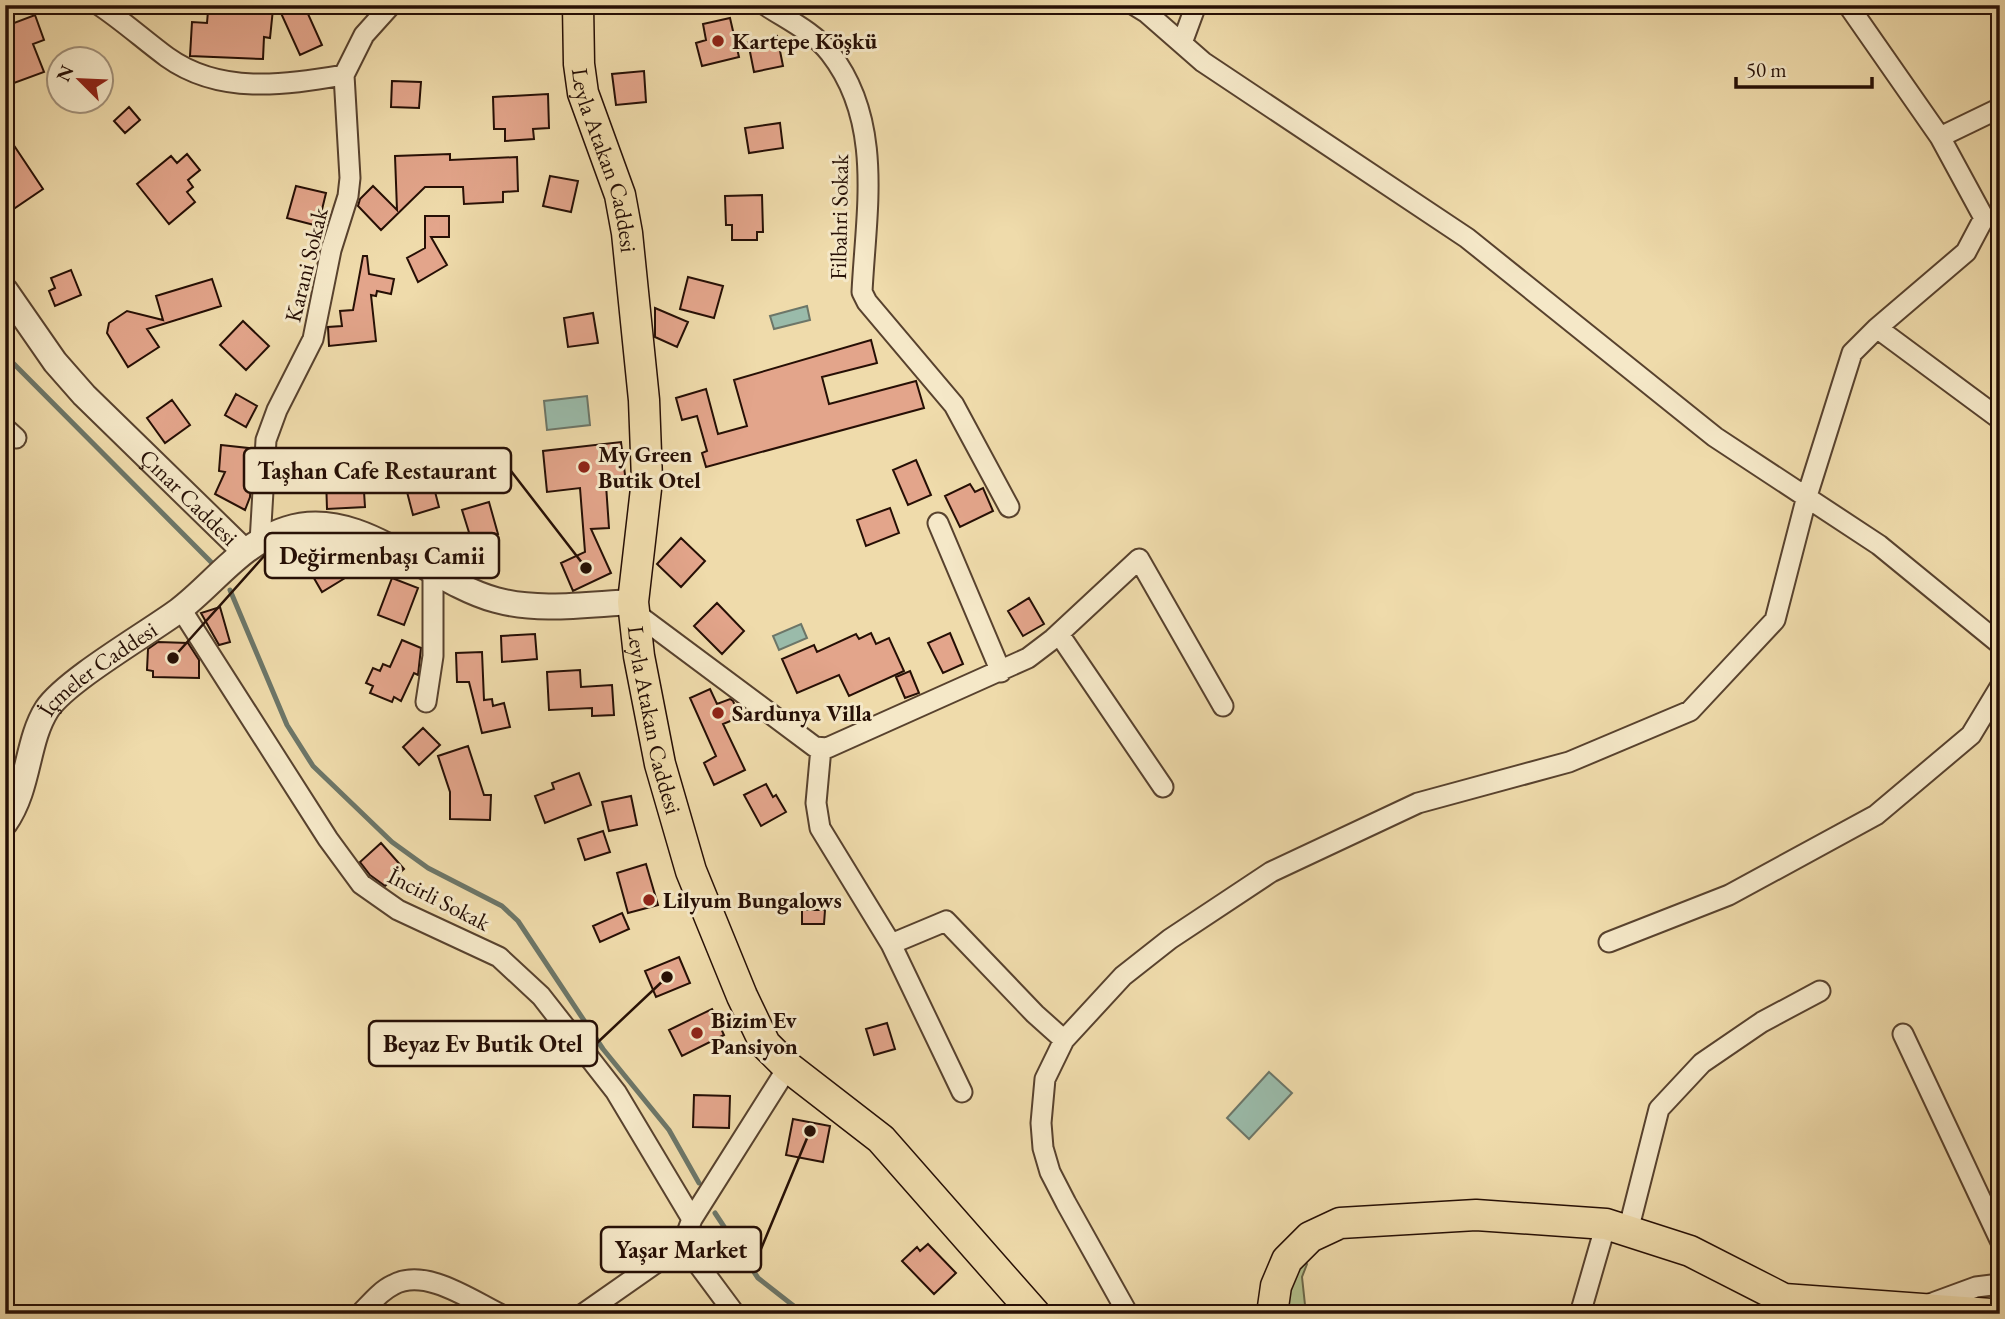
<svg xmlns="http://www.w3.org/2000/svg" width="2005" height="1319" viewBox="0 0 2005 1319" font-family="'EB Garamond',serif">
	<rect width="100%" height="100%" fill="#efdbab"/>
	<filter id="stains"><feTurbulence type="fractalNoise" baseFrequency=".00286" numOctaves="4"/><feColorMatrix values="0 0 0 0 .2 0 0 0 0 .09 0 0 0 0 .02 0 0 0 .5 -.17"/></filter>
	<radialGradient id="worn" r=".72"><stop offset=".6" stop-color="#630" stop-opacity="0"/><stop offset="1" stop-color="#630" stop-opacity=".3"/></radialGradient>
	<!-- green -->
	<path fill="#b3c18d" stroke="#6c6849" stroke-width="2" d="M1300 1258 1307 1264 1302 1277 1306 1314H1280Z"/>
	<!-- water -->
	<path fill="#9abbaa" stroke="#6c7668" stroke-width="2" d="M807 306 810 320 774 329 770 316Z
		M587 396 590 425 547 430 544 401Z
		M801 624 807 638 779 650 773 636Z
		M1269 1072 1292 1093 1249 1139 1227 1118Z"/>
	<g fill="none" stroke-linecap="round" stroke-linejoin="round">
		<!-- stream -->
		<path stroke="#6c7668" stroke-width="5" d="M5 355 213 564
			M230 590 287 725 313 766 392 842 428 868 502 906 518 921 603 1049 669 1130 699 1183
			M715 1213 758 1278 804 1314"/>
	</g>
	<!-- building -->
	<path fill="#e3a58b" stroke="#260f05" stroke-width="2" d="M292 5H304L322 45 300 55 280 11Z
		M240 7 273 9 270 38 264 37 263 59 190 56 192 22 207 23 208 11 240 12Z
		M35 15 44 40 33 44 44 72 14 83 5 60V35L9 34 6 26Z
		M730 18 739 57 702 66 696 43 706 40 703 24Z
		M777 36 783 66 754 72 748 42Z
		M644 71 646 102 616 105 612 74Z
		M392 81 421 82 419 108 391 107Z
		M548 94 549 128 533 129 534 139 505 141V129H494L493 97Z
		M129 107 140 120 125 133 114 121Z
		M780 123 783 148 749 153 745 128Z
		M5 132 43 189 12 210 5 200Z
		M187 154 200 170 188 180 193 187 187 192 195 202 169 224 137 184 171 156 177 163Z
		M450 154V160L517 157 518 191 503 192V202L464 204 463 187H425L381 230 358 206 360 199 373 186 397 210 395 156Z
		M550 176 578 181 571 212 543 206Z
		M296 186 326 193 318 226 287 218Z
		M762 195 763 232H757V240H732V225H726L725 196Z
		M425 216H449V237H431L447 265 418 282 407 258 425 248Z
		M363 256H367L369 274 394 279 391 294 377 291 376 296 371 295 376 341 329 346 328 327 342 326 340 311 353 310Z
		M71 270 81 295 55 306 49 291 55 288 51 278Z
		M688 277 723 286 714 318 680 309Z
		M212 279 221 306 147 329 159 347 128 367 107 333 109 323 127 311 163 320 156 296Z
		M655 308 688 322 677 347 655 337Z
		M593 313 598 343 568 347 564 318Z
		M243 321 269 346 246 370 220 345Z
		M871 340 877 363 822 377 829 404 916 381 924 408 706 467 702 453 707 451 697 416 682 420 676 398 706 389 718 434 747 426 734 380Z
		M236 394 257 406 246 427 225 415Z
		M172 400 190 425 165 443 147 418Z
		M621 442 626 483 606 485 609 528 591 529 611 573 573 591 561 563 585 552 580 488 547 492 543 451Z
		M221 445 248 448 246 477 251 479 250 497 245 510 215 494 225 472 219 471Z
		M916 460 931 495 908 505 893 470Z
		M363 476 365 507 327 509 326 478Z
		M433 484 439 507 413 515 407 492Z
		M970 484 975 492 983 488 993 511 960 527 945 496Z
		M489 502 498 534 472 542 462 510Z
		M890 508 899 533 866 546 857 520Z
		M681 538 705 561 681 587 657 564Z
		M324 541H330L350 575 322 592 300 554Z
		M392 578 418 588 404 625 378 615Z
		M1029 598 1044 624 1023 636 1008 611Z
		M717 603 744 631 722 654 694 626Z
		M220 607 230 642 219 645 201 613Z
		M871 633 876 644 889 638 904 671 849 696 839 675 797 693 782 659 814 645 817 652 856 634 859 639Z
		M950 633 963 664 943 673 928 643Z
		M535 634 537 659 502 662 501 636Z
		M402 640 421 648 418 675 414 673 401 701 394 697 392 702 370 693 373 686 366 683 373 668 380 671 383 664 390 667Z
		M158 642 188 643 199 660V678L153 677V671L147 670 148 649Z
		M482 652 484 700 492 699 493 706 504 703 510 727 482 733 469 682H457L456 653Z
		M580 670 581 687 612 685 614 715 592 716V708L549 710 547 672Z
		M910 671 919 693 905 698 896 677Z
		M710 689 717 704 730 699 733 701 740 717 723 724 745 770 714 785 704 763 716 756 690 698Z
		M423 728 440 745 419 765 403 747Z
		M468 746 484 795H491L490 820 450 819V792L438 756Z
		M579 773 591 805 545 823 535 796 554 789 552 783Z
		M766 784 773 797 776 795 786 812 761 826 744 795Z
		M631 796 637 825 609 831 602 802Z
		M603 831 610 852 585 860 578 839Z
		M381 843 404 869 385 886 370 875 360 862Z
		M646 864 658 905 628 913 617 873Z
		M802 910H825L824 924H802Z
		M622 913 629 929 600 942 593 926Z
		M679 957 690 983 656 997 645 971Z
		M712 1009 724 1035 682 1056 669 1030Z
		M887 1023 895 1049 874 1055 866 1029Z
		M694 1095 730 1096 729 1128 693 1127Z
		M793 1119 830 1126 823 1162 786 1155Z
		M928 1244 956 1273 934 1294 902 1261 917 1247 920 1251Z"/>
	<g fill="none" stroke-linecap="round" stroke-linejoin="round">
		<!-- minor casing -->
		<g stroke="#58422e" stroke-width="23">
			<path id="minor" d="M99 5C123 21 144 40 167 57 220 95 284 85 344 75
				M765 5C786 19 814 32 830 53 884 122 866 211 862 292L867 302 954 405 1009 507
				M1134 5 1147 13 1203 62 1467 238 1715 437 1879 545 2000 644
				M1182 43 1196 5
				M1940 137 2000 108
				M1877 328 2000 419
				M5 428 16 438
				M938 523 1001 672
				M260 542 266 440 277 410 313 339 331 250 348 196 350 178 344 75 364 35 391 5
				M181 609 328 839 361 884 398 910 499 957 541 996 616 1092 692 1219
				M634 612 815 747 827 748 1028 658 1053 639 1139 559 1223 706
				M1059 634 1163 787
				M426 702 433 656V571
				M821 748 816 803 820 828 891 944 946 921 1035 1014 1064 1040
				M1609 942 1729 895 1876 815 1971 735 2000 687
				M891 944 962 1092
				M1903 1034 2000 1240
				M1628 1231 1659 1109 1702 1063 1762 1022 1820 991
				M1927 1305 1976 1287 2000 1284
				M360 1314C370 1304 380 1291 393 1285 425 1267 471 1300 500 1314
				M583 1314 683 1244
				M735 1314 683 1244 692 1219 788 1067
				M1128 1314 1066 1203 1050 1172 1043 1148 1041 1123 1045 1079 1064 1040 1123 976 1170 939 1271 872 1418 803 1569 762 1690 711 1775 620 1807 496 1852 353 1877 328 1966 252 1984 218 1940 137 1848 5
				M1580 1314 1606 1224"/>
		</g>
		<!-- tertiary casing -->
		<g stroke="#58422e" stroke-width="28">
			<g id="tertiary">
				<path id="s1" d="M5 290 55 362 84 395 243 550"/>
				<path id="s2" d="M5 823C30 787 26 742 47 709 67 680 145 635 178 611 215 583 240 544 287 529 360 505 428 582 496 600 539 612 589 604 633 602"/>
			</g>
		</g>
		<!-- primary casing -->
		<g stroke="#260f05" stroke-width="33">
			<g id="primary">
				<path id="s3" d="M578 5 579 64 583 93 620 195 627 233 644 400 647 480 633 602 639 656 660 764 691 871 742 996 765 1044 788 1067 881 1139 1035 1314"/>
				<path d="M1272 1314 1276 1286 1287 1260 1310 1237 1340 1223 1476 1215 1606 1224 1690 1251 1784 1299 1991 1314"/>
			</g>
		</g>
		<!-- minor -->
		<use href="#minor" stroke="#f5e8c8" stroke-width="19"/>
		<!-- tertiary -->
		<use href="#tertiary" stroke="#f5e8c8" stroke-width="24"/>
		<!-- primary -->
		<use href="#primary" stroke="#efdbab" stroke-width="30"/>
	</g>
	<!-- markers -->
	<g fill="#8f2418" stroke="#f5e8c8" stroke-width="2.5">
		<circle cx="718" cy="41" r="7"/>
		<circle cx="584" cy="467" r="7"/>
		<circle cx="718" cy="713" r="7"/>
		<circle cx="649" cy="900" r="7"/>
		<circle cx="697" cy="1033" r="7"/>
	</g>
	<g text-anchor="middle" stroke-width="6" stroke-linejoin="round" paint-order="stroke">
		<!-- poi labels -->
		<g font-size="23" font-weight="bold" fill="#260f05" stroke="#f5e8c8" text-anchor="start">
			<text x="732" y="49">Kartepe Köşkü</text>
			<text x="598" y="462">My Green<tspan x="598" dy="26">Butik Otel</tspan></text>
			<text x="732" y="721">Sardunya Villa</text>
			<text x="663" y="908">Lilyum Bungalows</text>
			<text x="711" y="1028">Bizim Ev<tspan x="711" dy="26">Pansiyon</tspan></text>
		</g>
		<!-- street labels -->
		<g font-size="23" fill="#260f05" stroke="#f5e8c8">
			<text dy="8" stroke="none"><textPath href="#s3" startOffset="159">Leyla Atakan Caddesi</textPath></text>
			<text transform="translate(839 217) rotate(-89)" y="8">Filbahri Sokak</text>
			<text transform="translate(306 265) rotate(-76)" y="8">Karani Sokak</text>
			<text dy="8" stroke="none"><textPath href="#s1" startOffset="278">Çınar Caddesi</textPath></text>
			<text dy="8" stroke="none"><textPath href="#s2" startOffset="187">İçmeler Caddesi</textPath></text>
			<text dy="8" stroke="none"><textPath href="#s3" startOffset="726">Leyla Atakan Caddesi</textPath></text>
			<text transform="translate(439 899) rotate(27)" y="8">İncirli Sokak</text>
		</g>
	</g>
	<!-- callouts -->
	<path fill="none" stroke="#260f05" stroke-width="2.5" d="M586 568L511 471M173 658L265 555M667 977L597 1043M810 1131L761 1249"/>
	<g fill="#260f05" stroke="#f5e8c8" stroke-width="2.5">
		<circle cx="586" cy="568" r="7"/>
		<circle cx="173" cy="658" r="7"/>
		<circle cx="667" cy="977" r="7"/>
		<circle cx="810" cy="1131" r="7"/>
	</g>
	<g fill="#f5e8c8" stroke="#260f05" stroke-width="2.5">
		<rect x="244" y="448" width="267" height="45" rx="7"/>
		<rect x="265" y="533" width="234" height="45" rx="7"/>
		<rect x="369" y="1021" width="228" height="45" rx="7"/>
		<rect x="601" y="1227" width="160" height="45" rx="7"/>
	</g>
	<g font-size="24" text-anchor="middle" font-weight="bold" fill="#260f05">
		<text x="377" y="479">Taşhan Cafe Restaurant</text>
		<text x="382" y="564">Değirmenbaşı Camii</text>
		<text x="483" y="1052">Beyaz Ev Butik Otel</text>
		<text x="681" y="1258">Yaşar Market</text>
	</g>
	<!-- margin -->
	<rect width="2005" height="1319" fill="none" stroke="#efdbab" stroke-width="28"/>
	<rect x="7" y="7" width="1991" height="1305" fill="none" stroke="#260f05" stroke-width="3.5"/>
	<rect x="14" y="14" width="1977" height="1291" fill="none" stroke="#260f05" stroke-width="2"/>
	<!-- north arrow -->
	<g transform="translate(80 80) rotate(294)"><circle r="33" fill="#f5e8c8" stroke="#a2917a" stroke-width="2"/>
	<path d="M0-5L12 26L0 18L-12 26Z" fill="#8f2418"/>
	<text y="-10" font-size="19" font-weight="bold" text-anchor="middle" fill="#260f05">N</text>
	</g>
	<!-- scale -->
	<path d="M1736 77v10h136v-10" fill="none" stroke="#260f05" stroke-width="3.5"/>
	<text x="1746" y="77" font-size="21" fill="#260f05" stroke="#f5e8c8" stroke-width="5" paint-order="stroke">50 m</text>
	<rect width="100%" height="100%" filter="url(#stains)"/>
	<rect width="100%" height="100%" fill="url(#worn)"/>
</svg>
